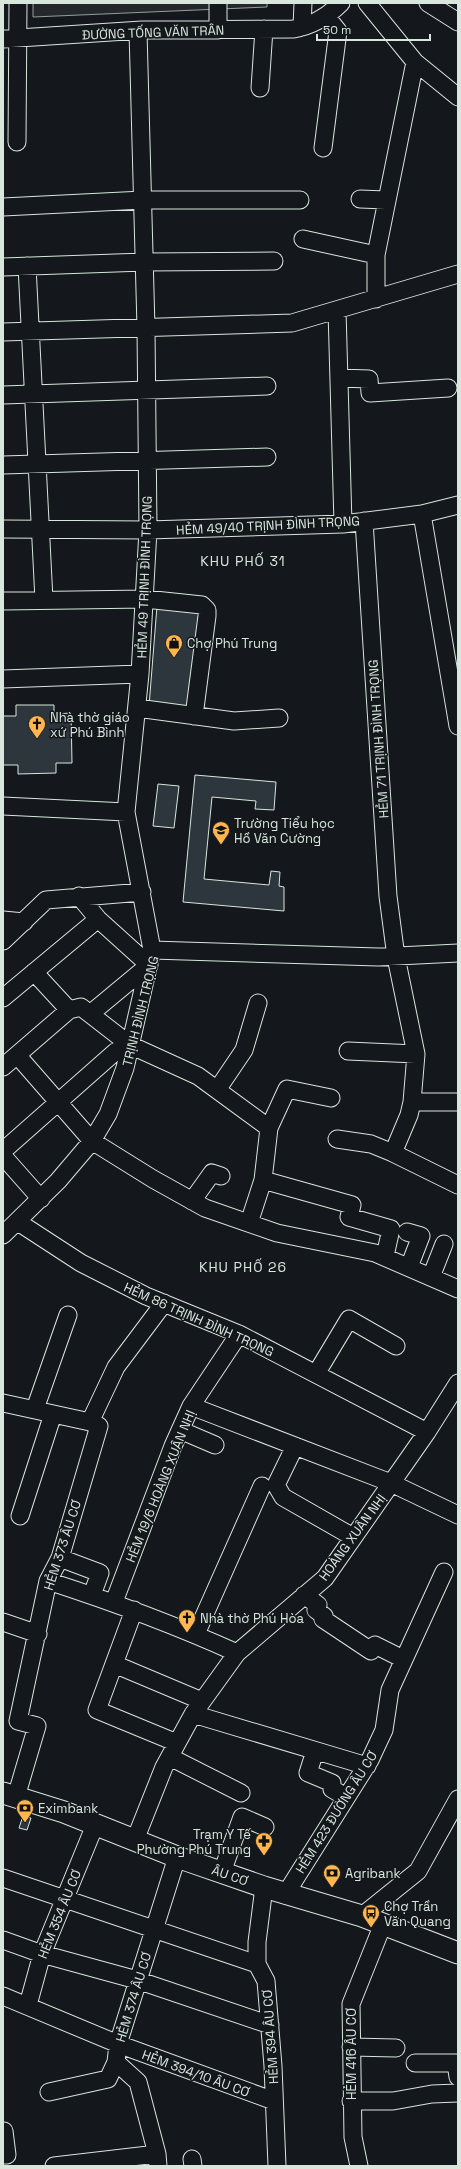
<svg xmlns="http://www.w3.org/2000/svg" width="461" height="2169" viewBox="0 0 461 2169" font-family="'Space Grotesk',sans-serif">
	<rect width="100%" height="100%" fill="#14181c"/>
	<!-- parking -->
	<path fill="#24282b" stroke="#939e99" d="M33 3H267V7L33 17Z"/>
	<!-- building -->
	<path fill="#2c363c" stroke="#d8e6dc" d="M157 606 199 609 191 710 149 706Z
		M16 705H54V714L71 713 72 763H56V773L18 774V765H3V716H16Z
		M195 775 276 782 274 810 255 809 256 801 212 797 204 879 269 885 271 871 280 872 279 886 284 887V911L183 902Z
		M158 784 179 786 174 828 153 826Z
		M23 1816 31 1818 27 1830 19 1828Z"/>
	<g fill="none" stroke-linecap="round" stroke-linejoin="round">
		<!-- minor casing -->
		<g stroke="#d8e6dc" stroke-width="19">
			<path id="minor" d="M367 3 415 62 458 97
				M428 3 458 22
				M302 27 303 3
				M218 30V3
				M138 31 146 328 148 530 140 674 126 812 152 950
				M3 39 142 30 293 29C312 26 328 16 341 3
				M260 88 264 29
				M17 142 18 3
				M323 148 338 31 326 16
				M360 199 386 200
				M3 207 143 200H300
				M303 239 376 255
				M27 266 44 600
				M3 267 144 262 274 261
				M376 299V255L415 62
				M337 310 343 524
				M3 332 292 323 458 274
				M339 378 369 379 370 393 448 388
				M3 395 267 386
				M3 465 267 457
				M422 514 458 726
				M364 521 388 896 396 957 416 1054 412 1102 409 1115 393 1153 458 1185
				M3 529 148 530 343 524 422 514 458 505
				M3 601 145 599 202 605 207 610V616L194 716
				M3 679 140 674
				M137 708 234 721 279 718
				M3 806 126 812
				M79 896 98 919 149 965
				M3 920 24 922
				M3 941 46 900 142 892
				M34 972 69 1010
				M3 998 98 919
				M90 1014 149 965
				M348 1051 416 1054
				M17 1055 92 1141 153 1179 205 1208 277 1233 375 1253 458 1289
				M3 1067 69 1010 81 1007 130 1045 198 1076 269 1128
				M217 1090 244 1050 258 1003
				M412 1102H458
				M337 1139 371 1144 393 1153
				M3 1151 115 1052 130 1045
				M3 1156 41 1199
				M263 1180 352 1205 349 1217 391 1229 385 1256
				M192 1201 212 1173 221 1176
				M18 1222 81 1263 146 1296 239 1334 427 1432
				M249 1223 263 1180 269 1128 287 1089 331 1098
				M407 1232 421 1236 409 1267
				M3 1235 58 1181 92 1141 108 1114 125 1068 152 950 378 957 458 953
				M431 1277 444 1244
				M316 1374 349 1319 396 1346
				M3 1403 90 1422
				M191 1406 391 1483 458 1515
				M35 1409 68 1315
				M180 1430 215 1445
				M295 1446 276 1485 283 1497 353 1537
				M20 1516 53 1414
				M60 1558 100 1573 92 1595
				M48 1581C113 1602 175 1625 237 1653
				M304 1595 318 1605 316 1610 324 1616 323 1619 371 1651 375 1645 403 1659
				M114 1602 173 1446 191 1406 239 1334
				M134 1610 97 1710 177 1743
				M3 1622 38 1634
				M196 1634 262 1486
				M114 1664 202 1701
				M193 1714 367 1766
				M315 1751 308 1773 332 1783V1789L346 1797
				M170 1757 241 1793
				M16 1797 37 1726 18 1721 48 1581 60 1558 99 1426 90 1422 116 1367 164 1303
				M135 1840 164 1767 193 1714 237 1653 325 1578 427 1432 458 1383
				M222 1872 242 1817 265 1827
				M3 1878 257 1964
				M264 1887 257 1942V1964L266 1981 273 2066 277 2166
				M285 1895 370 1760 384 1730 390 1690 444 1572
				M362 1916 418 1871 458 1799
				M3 1940 42 1954 137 1980 270 2025
				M3 1996 118 2044 274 2101
				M28 2005 42 1954 95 1825
				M351 2047 396 2048
				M116 2062 138 2082 157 2154
				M415 2063H456L458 2077
				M49 2092 108 2079 116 2062 118 2044 177 1857
				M351 2101H393L432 2094 458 2093
				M3 2155H7L4 2131
				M192 2159 193 2166
				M54 2166 157 2154 158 2166
				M359 2166 353 2137 351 2004 383 1924"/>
		</g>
		<!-- major casing -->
		<g stroke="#d8e6dc" stroke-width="23">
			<path id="major" d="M3 1793 64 1812 177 1857 264 1887 362 1916 458 1953"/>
		</g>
		<!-- minor -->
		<use href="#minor" stroke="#14181c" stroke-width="17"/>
		<!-- major -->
		<use href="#major" stroke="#14181c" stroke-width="21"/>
	</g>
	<!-- icons -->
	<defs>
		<g id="shop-pin" transform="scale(0.9)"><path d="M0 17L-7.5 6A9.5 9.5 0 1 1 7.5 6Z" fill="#ffb74d" stroke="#14181c"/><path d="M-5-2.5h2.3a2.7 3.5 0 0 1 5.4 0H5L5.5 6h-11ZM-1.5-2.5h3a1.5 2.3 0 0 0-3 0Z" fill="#111"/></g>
		<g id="church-pin" transform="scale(0.9)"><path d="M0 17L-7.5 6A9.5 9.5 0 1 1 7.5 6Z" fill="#ffb74d" stroke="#14181c"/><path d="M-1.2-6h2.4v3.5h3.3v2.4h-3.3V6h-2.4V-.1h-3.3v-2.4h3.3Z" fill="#111"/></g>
		<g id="school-pin" transform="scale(0.9)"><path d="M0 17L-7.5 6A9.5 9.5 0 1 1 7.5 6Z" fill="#ffb74d" stroke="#14181c"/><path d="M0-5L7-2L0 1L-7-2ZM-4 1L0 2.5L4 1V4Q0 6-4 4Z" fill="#111"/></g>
		<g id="bank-pin" transform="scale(0.9)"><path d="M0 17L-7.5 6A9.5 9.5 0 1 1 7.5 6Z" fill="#ffb74d" stroke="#14181c"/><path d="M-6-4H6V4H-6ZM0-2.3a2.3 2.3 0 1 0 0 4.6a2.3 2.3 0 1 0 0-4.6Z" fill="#111"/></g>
		<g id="pharmacy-pin" transform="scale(0.9)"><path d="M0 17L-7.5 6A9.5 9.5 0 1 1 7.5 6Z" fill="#ffb74d" stroke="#14181c"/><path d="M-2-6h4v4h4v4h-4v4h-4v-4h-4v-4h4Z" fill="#111"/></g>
		<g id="bus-pin" transform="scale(0.9)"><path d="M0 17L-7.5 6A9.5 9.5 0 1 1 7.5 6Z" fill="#ffb74d" stroke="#14181c"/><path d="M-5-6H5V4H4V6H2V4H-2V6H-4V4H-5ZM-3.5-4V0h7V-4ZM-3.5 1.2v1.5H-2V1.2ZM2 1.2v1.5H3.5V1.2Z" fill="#111"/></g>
	</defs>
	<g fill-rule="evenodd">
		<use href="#shop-pin" x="174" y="643"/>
		<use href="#church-pin" x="37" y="724"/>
		<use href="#school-pin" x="221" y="830"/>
		<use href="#church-pin" x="187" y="1618"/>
		<use href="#bank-pin" x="25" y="1808"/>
		<use href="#pharmacy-pin" x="264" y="1841"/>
		<use href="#bank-pin" x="332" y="1873"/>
		<use href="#bus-pin" x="371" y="1913"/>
	</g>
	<g text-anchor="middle" stroke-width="3" stroke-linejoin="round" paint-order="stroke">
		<!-- street labels -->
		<g font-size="13" fill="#d8e6dc" stroke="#14181c">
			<text transform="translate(153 32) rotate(-2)" y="5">ĐƯỜNG TỐNG VĂN TRÂN</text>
			<text transform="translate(268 525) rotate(-3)" y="5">HẺM 49/40 TRỊNH ĐÌNH TRỌNG</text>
			<text transform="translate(144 577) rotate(-88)" y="5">HẺM 49 TRỊNH ĐÌNH TRỌNG</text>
			<text transform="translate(378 739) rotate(-94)" y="5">HẺM 71 TRỊNH ĐÌNH TRỌNG</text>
			<text transform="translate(140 1011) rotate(-76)" y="5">TRỊNH ĐÌNH TRỌNG</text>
			<text transform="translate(199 1319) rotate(24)" y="5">HẺM 86 TRỊNH ĐÌNH TRỌNG</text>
			<text transform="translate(160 1486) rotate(-68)" y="5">HẺM 19/6 HOÀNG XUÂN NHỊ</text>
			<text transform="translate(352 1537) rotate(-54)" y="5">HOÀNG XUÂN NHỊ</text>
			<text transform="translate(62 1545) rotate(-72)" y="5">HẺM 373 ÂU CƠ</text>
			<text transform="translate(336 1812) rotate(-58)" y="5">HẺM 423 ĐƯỜNG ÂU CƠ</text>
			<text transform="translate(230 1875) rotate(19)" y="5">ÂU CƠ</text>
			<text transform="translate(59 1914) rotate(-68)" y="5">HẺM 354 ÂU CƠ</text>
			<text transform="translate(133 1997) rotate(-73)" y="5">HẺM 374 ÂU CƠ</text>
			<text transform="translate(270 2037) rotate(-94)" y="5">HẺM 394 ÂU CƠ</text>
			<text transform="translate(351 2054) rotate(-90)" y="5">HẺM 416 ÂU CƠ</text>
			<text transform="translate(196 2073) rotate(20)" y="5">HẺM 394/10 ÂU CƠ</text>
		</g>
		<!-- poi labels -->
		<g font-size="13" fill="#d8e6dc" stroke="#14181c" text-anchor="start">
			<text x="187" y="648">Chợ Phú Trung</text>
			<text x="50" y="722">Nhà thờ giáo<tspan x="50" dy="15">xứ Phú Bình</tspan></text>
			<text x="234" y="828">Trường Tiểu học<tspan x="234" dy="15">Hồ Văn Cường</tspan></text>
			<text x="200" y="1623">Nhà thờ Phú Hòa</text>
			<text x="38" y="1813">Eximbank</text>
			<text x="251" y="1839" text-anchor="end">Trạm Y Tế<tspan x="251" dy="15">Phường Phú Trung</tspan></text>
			<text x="345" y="1878">Agribank</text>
			<text x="384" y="1911">Chợ Trần<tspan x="384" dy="15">Văn Quang</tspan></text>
		</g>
		<!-- neighbourhood labels -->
		<g font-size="14" letter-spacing="1" fill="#d8e6dc" stroke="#14181c">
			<text x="243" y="566">KHU PHỐ 31</text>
			<text x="243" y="1272">KHU PHỐ 26</text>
		</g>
	</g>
	<!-- border -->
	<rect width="461" height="2169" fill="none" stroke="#d8e6dc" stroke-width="8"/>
	<!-- scale -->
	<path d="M317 34v6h113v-6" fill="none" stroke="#d8e6dc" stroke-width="2"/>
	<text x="323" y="34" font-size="12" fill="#d8e6dc" stroke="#14181c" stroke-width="3" paint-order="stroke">50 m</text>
</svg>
